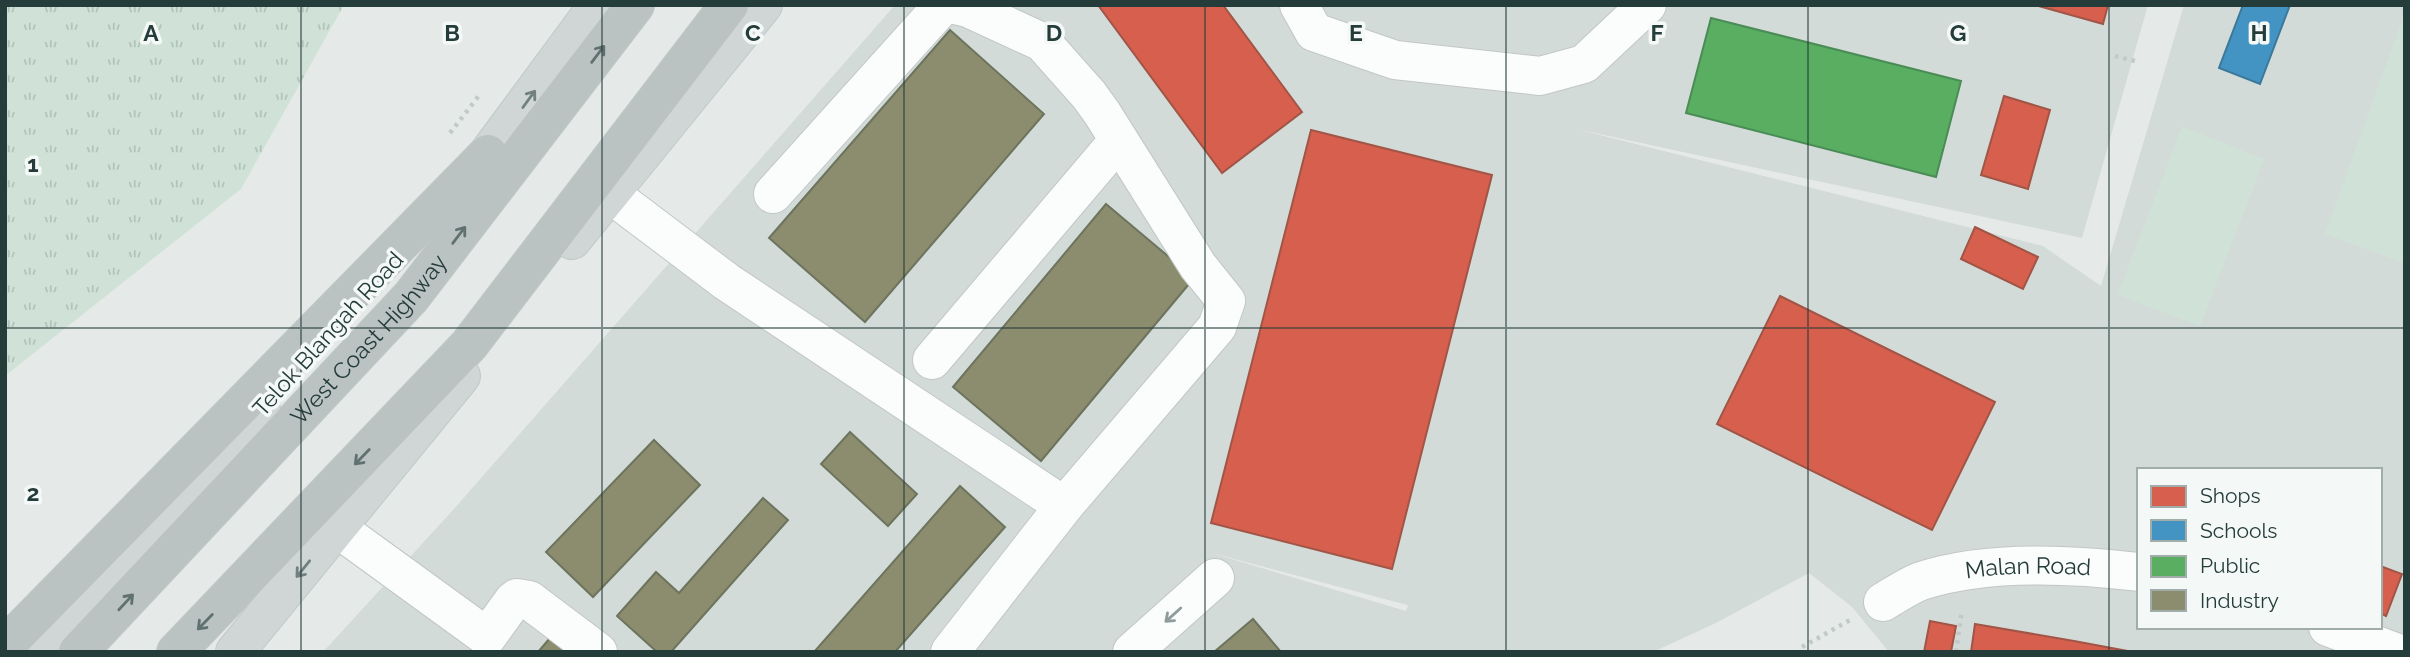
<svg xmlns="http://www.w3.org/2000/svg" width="2410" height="657" viewBox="0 0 2410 657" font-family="Raleway,sans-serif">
	<defs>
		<pattern id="grass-tufts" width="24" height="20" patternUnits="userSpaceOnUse" patternTransform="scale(1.75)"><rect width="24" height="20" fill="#d0e2d8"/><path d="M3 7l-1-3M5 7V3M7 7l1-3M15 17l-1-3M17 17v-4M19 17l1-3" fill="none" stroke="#b2c3ba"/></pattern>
	</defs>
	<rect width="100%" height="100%" fill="#e5eae9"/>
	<!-- built -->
	<path fill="#d3dbd9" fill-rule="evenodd" d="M895 5H2148L2082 238 1576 129 2043 246 2101 286 2184 5H2405V652H1889L1852 607 1809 573 1716 623 1653 652H323L453 510ZM2139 470H2380V627H2139ZM1208 552 1407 605 1408 606 1406 611Z"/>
	<!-- grass -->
	<path fill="url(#grass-tufts)" d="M5 5H344L241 189 5 376Z"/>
	<!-- park -->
	<path fill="#d0e2d8" d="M2405 13V263L2325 234Z
		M2182 127 2264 159 2200 326 2118 295Z"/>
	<!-- shops -->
	<path fill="#d6604d" stroke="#a15547" stroke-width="2" d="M1098 5H1223L1302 112 1222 173Z
		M2035 5H2108L2103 24Z
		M2004 96 2050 110 2028 189 1981 175Z
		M1311 130 1492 175 1392 569 1211 523Z
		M1975 227 2038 257 2023 289 1961 259Z
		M1780 296 1995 402 1932 530 1717 424Z
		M2380 566 2402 574 2386 616 2380 613Z
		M1930 621 1956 626 1951 652H1924Z
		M1975 624 2074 641 2133 652H1971Z"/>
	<!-- schools -->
	<path fill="#4393c3" stroke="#3a799a" stroke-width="2" d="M2243 5H2290L2260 84 2219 68Z"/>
	<!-- public -->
	<path fill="#5aae61" stroke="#4a8c55" stroke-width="2" d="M1711 18 1961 81 1936 177 1686 113Z"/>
	<!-- industry -->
	<path fill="#8c8c6e" stroke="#6d745e" stroke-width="2" d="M950 30 1044 114 865 322 769 238Z
		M1106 204 1194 278 1041 461 953 387Z
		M850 432 917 494 888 526 821 464Z
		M654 440 700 485 593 597 546 552Z
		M960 486 1005 527 895 652H814Z
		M763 498 788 520 671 652H657L617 616 656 572 679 593Z
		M1253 619 1281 652H1214Z
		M550 638 567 652H538Z"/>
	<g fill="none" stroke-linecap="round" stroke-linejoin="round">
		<!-- minor casing -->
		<g stroke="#c2c7c6" stroke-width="40">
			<g id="minor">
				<path d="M1299 5 1314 32 1395 60 1540 76 1584 64 1647 5"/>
				<path d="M609 193 727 282 1064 506"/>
				<path d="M773 194 943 5"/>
				<path d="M932 360 1118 141"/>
				<path d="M337 528 487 637 513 601 517 598 529 600 598 652"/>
				<path id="s1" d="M1883 602C1895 595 1908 586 1921 581 1985 560 2072 564 2139 572"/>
				<path d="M2328 627 2395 652"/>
				<path d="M950 652 1064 506 1217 327 1226 301 1198 266 1102 113 1089 95 1042 42 968 8 955 5"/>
				<path d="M1132 652 1215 578"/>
			</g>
		</g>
		<!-- major casing -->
		<g stroke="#c1c9c8" stroke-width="40">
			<path id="major" d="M466 179 488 154 598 5
				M572 240 763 5
				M43 652 261 409
				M235 652 461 376"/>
		</g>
		<!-- highway casing -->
		<g stroke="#c1c9c8" stroke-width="40">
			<g id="highway">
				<path d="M5 646 488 154"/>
				<path id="s2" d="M78 652 411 297 635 5"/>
				<path d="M176 652 469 345 729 5"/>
			</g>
		</g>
		<!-- path -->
		<path stroke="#c2cac9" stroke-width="4.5" stroke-dasharray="3.5 5" stroke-linecap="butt" d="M2115 56 2135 61
			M450 133 481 93
			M1802 647 1850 620
			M1956 652 1962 610"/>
		<!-- minor -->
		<use href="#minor" stroke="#fbfcfc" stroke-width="38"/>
		<!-- major -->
		<use href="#major" stroke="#cfd6d5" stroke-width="38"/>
		<!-- highway -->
		<use href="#highway" stroke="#bbc2c2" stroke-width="38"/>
	</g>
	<!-- one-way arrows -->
	<defs><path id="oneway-shaft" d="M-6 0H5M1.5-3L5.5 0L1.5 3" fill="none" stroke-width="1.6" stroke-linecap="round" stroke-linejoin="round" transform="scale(1.75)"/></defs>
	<g stroke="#607270">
		<use href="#oneway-shaft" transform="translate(598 54) rotate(-53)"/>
		<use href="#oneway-shaft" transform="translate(459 235) rotate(-53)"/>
		<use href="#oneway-shaft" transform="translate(362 457) rotate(134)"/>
		<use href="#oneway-shaft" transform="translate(126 602) rotate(-47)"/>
		<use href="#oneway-shaft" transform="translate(205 622) rotate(134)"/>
	</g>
	<g stroke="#718180">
		<use href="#oneway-shaft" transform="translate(529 99) rotate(-54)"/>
		<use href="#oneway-shaft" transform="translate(303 569) rotate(129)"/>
	</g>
	<use stroke="#909c9b" href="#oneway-shaft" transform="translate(1173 615) rotate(138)"/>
	<!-- grid -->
	<path fill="none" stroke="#243c3a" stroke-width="2" stroke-opacity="0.55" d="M301 5V652M602 5V652M904 5V652M1205 5V652M1506 5V652M1808 5V652M2109 5V652M5 328H2405"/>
	<g text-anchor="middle" stroke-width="7" stroke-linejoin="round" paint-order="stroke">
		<!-- street labels -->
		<g font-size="23" fill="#243c3a" stroke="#f4f9f7">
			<text transform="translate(328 334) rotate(-48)" y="8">Telok Blangah Road</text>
			<text dy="8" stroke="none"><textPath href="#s2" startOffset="427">West Coast Highway</textPath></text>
			<text dy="8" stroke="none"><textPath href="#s1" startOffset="152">Malan Road</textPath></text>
		</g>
	</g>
	<g font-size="23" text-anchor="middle" font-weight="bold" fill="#243c3a" stroke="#f4f9f7" stroke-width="7" stroke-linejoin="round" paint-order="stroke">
		<text x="151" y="41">A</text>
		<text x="452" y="41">B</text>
		<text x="753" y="41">C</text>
		<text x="1054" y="41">D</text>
		<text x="1356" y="41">E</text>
		<text x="1657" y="41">F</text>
		<text x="1958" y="41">G</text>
		<text x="2259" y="41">H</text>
		<text x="33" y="172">1</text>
		<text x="33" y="501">2</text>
	</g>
	<!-- border -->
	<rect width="2410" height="657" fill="none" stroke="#243c3a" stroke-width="14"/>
	<!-- legend -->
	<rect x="2137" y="468" width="245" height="161" fill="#f4f9f7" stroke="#a1adab" stroke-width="2"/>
	<rect x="2151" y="486" width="35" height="21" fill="#d6604d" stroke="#a1adab" stroke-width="2"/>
	<text x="2200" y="503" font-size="21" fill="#243c3a">Shops</text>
	<rect x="2151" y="520" width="35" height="21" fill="#4393c3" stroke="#a1adab" stroke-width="2"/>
	<text x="2200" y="538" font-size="21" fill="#243c3a">Schools</text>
	<rect x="2151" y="556" width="35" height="21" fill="#5aae61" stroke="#a1adab" stroke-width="2"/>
	<text x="2200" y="573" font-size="21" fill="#243c3a">Public</text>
	<rect x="2151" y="590" width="35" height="21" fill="#8c8c6e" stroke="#a1adab" stroke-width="2"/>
	<text x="2200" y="608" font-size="21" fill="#243c3a">Industry</text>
</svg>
